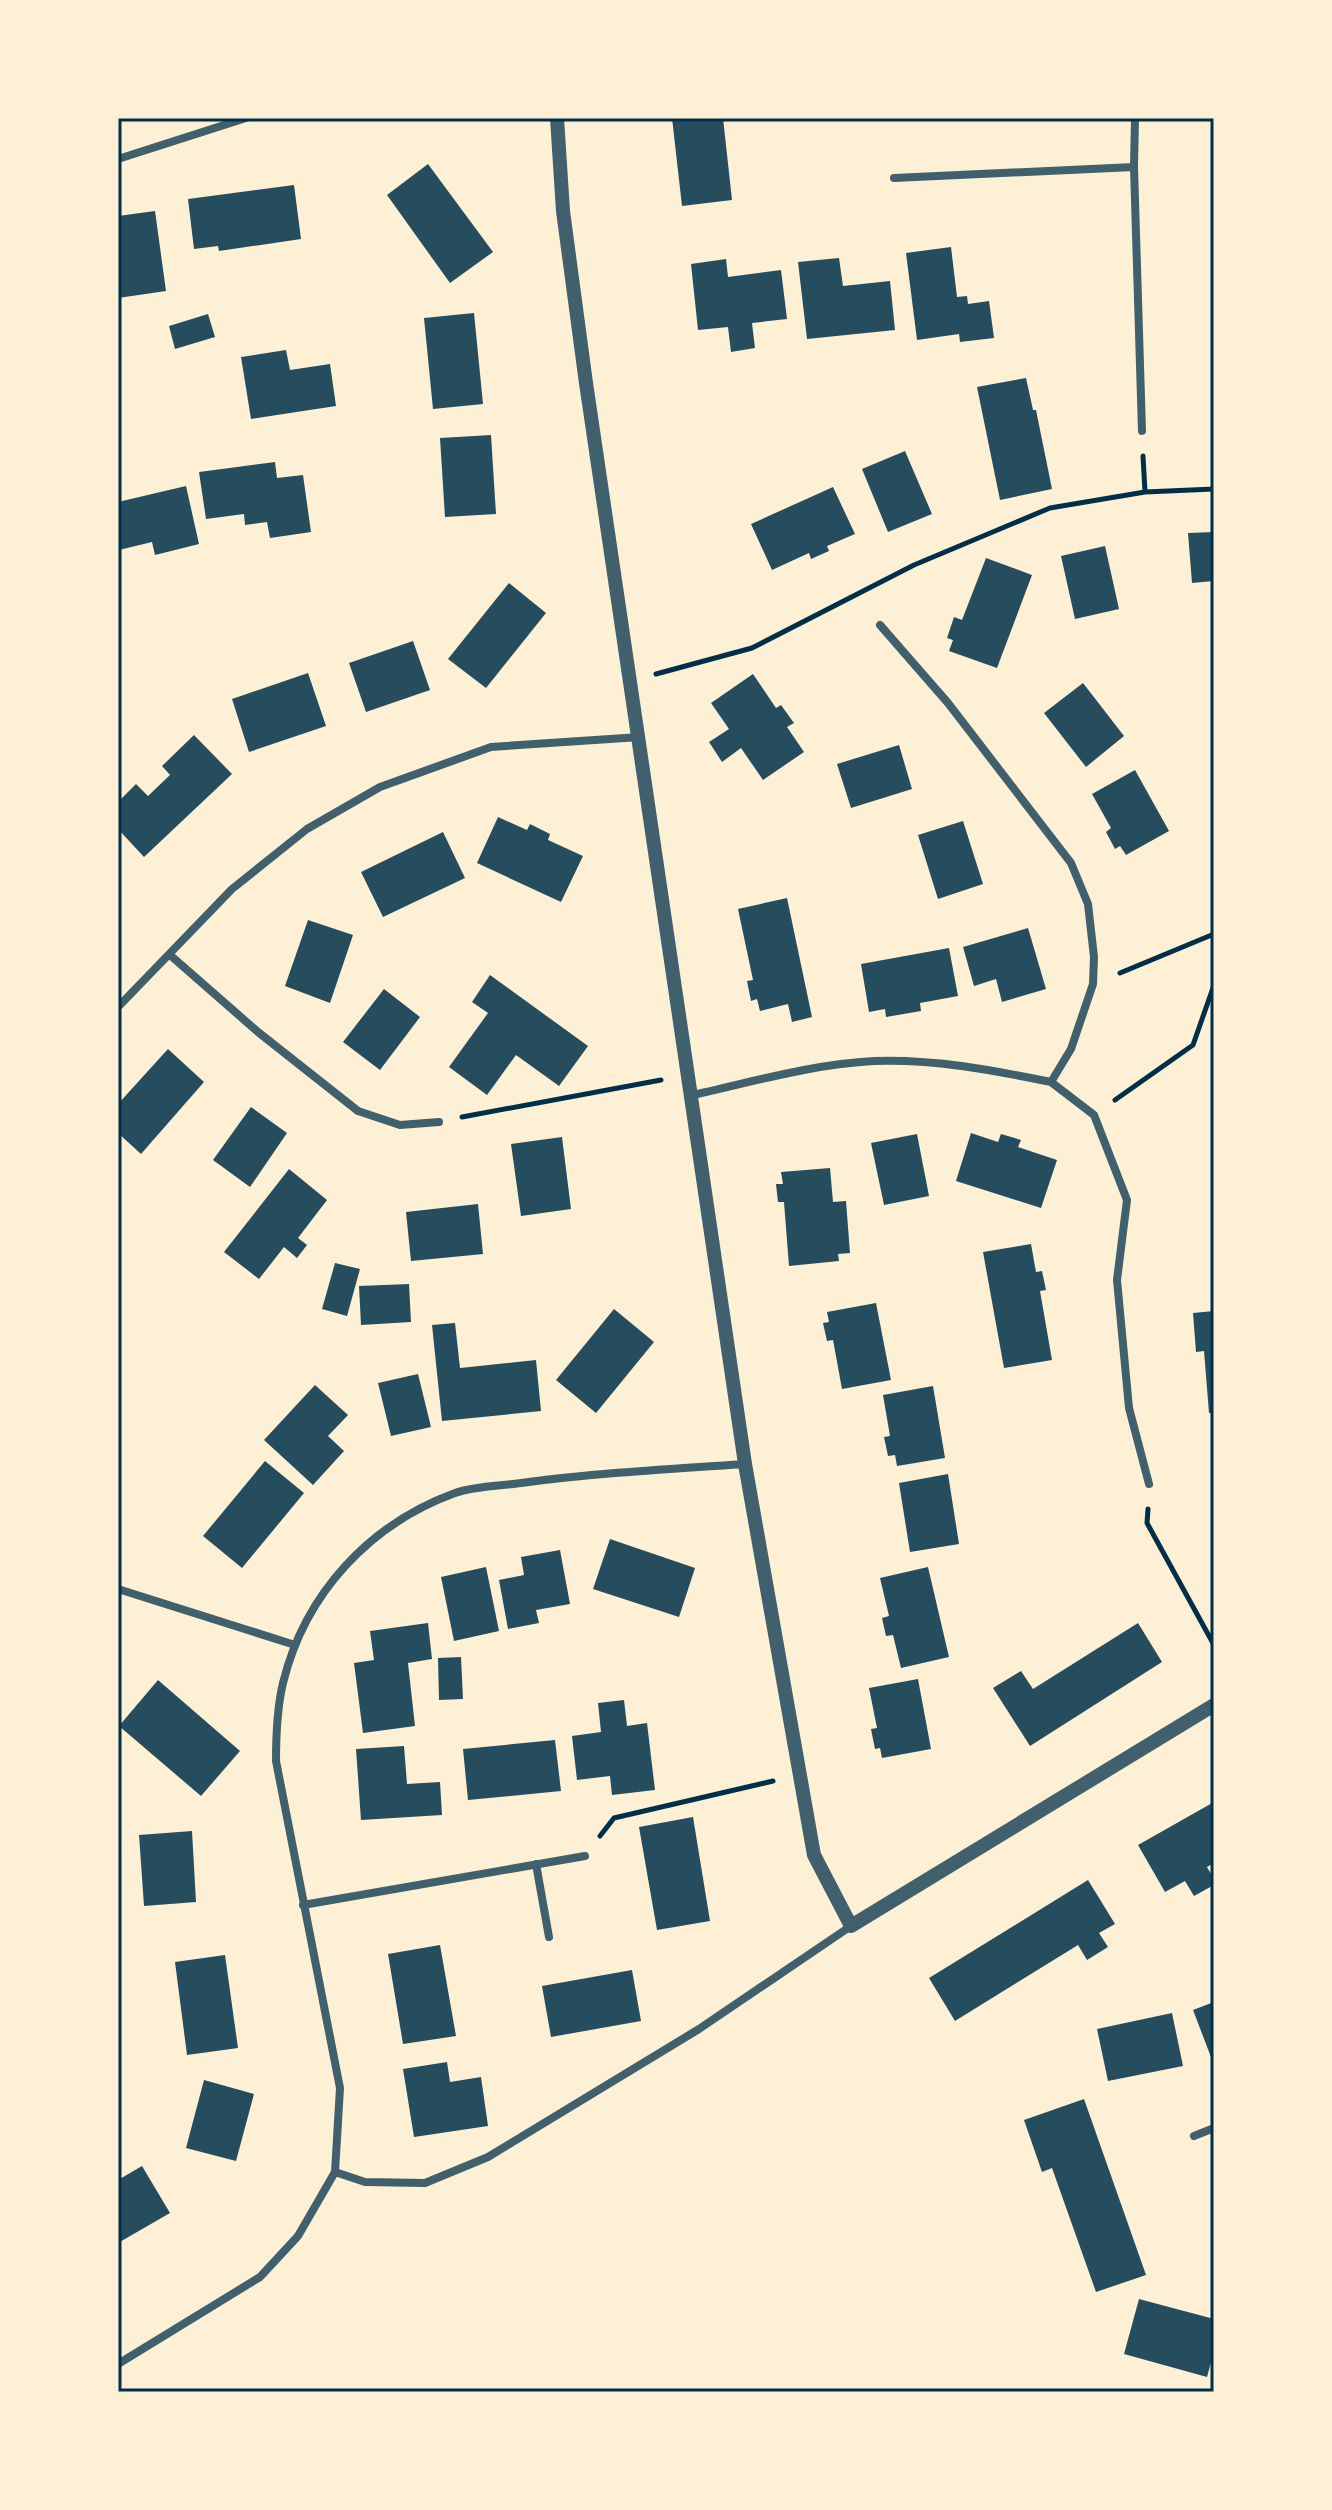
<svg xmlns="http://www.w3.org/2000/svg" width="1332" height="2510" viewBox="0 0 1332 2510" font-family="'Asap Condensed',sans-serif">
	<rect width="100%" height="100%" fill="#fdf0d5"/>
	<!-- building -->
	<path fill="#264d5e" d="M672 118H723L732 200 682 206Z
		M428 164 493 252 450 283 387 195Z
		M294 185 301 239 219 251 218 246 194 249 188 199Z
		M155 211 166 291 118 298V216Z
		M951 247 957 297 967 296 968 304 989 301 994 338 960 342 959 334 917 340 906 253Z
		M839 258 843 286 890 281 895 330 807 339 798 262Z
		M726 259 728 277 781 270 787 319 752 323 755 348 731 352 728 327 698 330 691 264Z
		M474 313 483 404 433 409 424 318Z
		M208 314 215 337 175 349 169 326Z
		M286 350 290 370 330 364 336 406 251 419 241 357Z
		M1026 378 1033 410H1036L1052 489 1000 500 977 387Z
		M491 435 496 514 445 517 440 438Z
		M905 451 932 514 888 532 862 469Z
		M275 462 277 478 303 475 311 532 270 538 267 522 245 525 244 514 206 519 199 472Z
		M186 486 199 544 155 555 152 542 119 550 118 502Z
		M833 487 855 534 827 546 829 551 811 559 809 553 772 570 751 524Z
		M1214 532V581L1192 583 1188 533Z
		M1105 546 1119 609 1075 619 1061 556Z
		M986 558 1032 575 997 668 949 651 953 640 947 638 954 617 962 620Z
		M509 583 546 613 486 688 448 659Z
		M413 641 430 690 366 712 349 663Z
		M308 673 326 726 249 752 232 699Z
		M753 674 776 708 781 705 794 723 787 727 804 752 763 780 741 748 722 762 709 742 729 729 711 703Z
		M1083 683 1124 736 1086 767 1044 713Z
		M194 735 232 774 144 857 118 829V802L136 784 148 796 170 775 162 766Z
		M899 745 912 789 851 808 837 764Z
		M1135 770 1169 831 1126 855 1120 846 1115 849 1106 832 1111 828 1092 794Z
		M498 817 527 830 530 824 550 834 548 840 583 856 561 902 477 863Z
		M963 821 983 884 938 899 918 835Z
		M443 832 465 878 383 917 361 872Z
		M787 898 812 1017 792 1022 788 1004 760 1011 757 999 751 1001 747 981 753 980 738 909Z
		M308 920 353 935 330 1003 285 986Z
		M1028 928 1046 989 1002 1002 996 979 974 986 963 947Z
		M949 948 958 996 920 1003 921 1011 886 1017 885 1009 869 1012 861 964Z
		M490 975 588 1046 559 1086 516 1055 487 1095 449 1067 488 1013 472 1002Z
		M384 989 420 1017 380 1070 343 1042Z
		M168 1049 204 1082 141 1154 118 1133V1104Z
		M251 1107 287 1133 250 1187 213 1160Z
		M971 1133 998 1142 1001 1134 1021 1140 1018 1147 1057 1160 1041 1208 956 1181Z
		M917 1134 929 1196 884 1205 871 1143Z
		M562 1137 571 1209 521 1216 511 1144Z
		M830 1168 833 1202 846 1201 850 1253 838 1254 839 1261 789 1266 784 1202H778L776 1184H783L781 1172Z
		M289 1169 327 1200 298 1238 307 1245 297 1258 284 1247 259 1279 224 1252Z
		M478 1204 483 1254 411 1261 406 1212Z
		M1031 1244 1036 1272 1042 1271 1046 1290 1040 1291 1052 1360 1004 1368 983 1252Z
		M335 1263 360 1269 347 1316 322 1309Z
		M409 1284 411 1322 361 1325 359 1286Z
		M876 1303 891 1380 842 1389 833 1340 827 1341 823 1323 829 1322 827 1312Z
		M614 1309 654 1342 596 1413 556 1380Z
		M1214 1311V1413H1209L1204 1351 1196 1352 1193 1313Z
		M455 1323 460 1368 536 1360 541 1411 442 1421 432 1325Z
		M418 1374 431 1427 391 1436 378 1383Z
		M315 1385 348 1415 328 1436 344 1451 313 1485 264 1440Z
		M933 1386 945 1458 897 1466 895 1455 888 1456 884 1437 890 1436 883 1395Z
		M265 1461 304 1493 242 1568 203 1536Z
		M948 1474 959 1544 910 1552 899 1483Z
		M610 1539 695 1568 679 1617 593 1589Z
		M560 1550 570 1604 536 1610 539 1623 508 1629 499 1580 524 1575 521 1557Z
		M486 1567 499 1631 454 1641 441 1577Z
		M928 1567 949 1657 901 1668 893 1635 886 1636 882 1618 889 1616 880 1578Z
		M428 1623 432 1659 408 1663 415 1726 363 1733 354 1663 374 1660 370 1631Z
		M1138 1623 1162 1662 1030 1746 993 1688 1021 1671 1033 1689Z
		M461 1657 463 1699 439 1700 438 1658Z
		M918 1679 931 1749 882 1758 880 1748 875 1749 871 1729 877 1728 869 1688Z
		M158 1680 240 1751 201 1796 119 1726Z
		M624 1700 627 1726 647 1723 655 1790 612 1795 610 1776 577 1780 572 1736 601 1732 598 1703Z
		M555 1740 561 1791 468 1800 463 1749Z
		M404 1746 407 1784 440 1782 442 1815 361 1820 356 1749Z
		M1214 1802V1863L1207 1867 1214 1879V1885L1194 1896 1185 1881 1165 1892 1138 1845Z
		M693 1817 710 1921 657 1930 639 1827Z
		M192 1831 196 1902 144 1906 139 1835Z
		M1088 1880 1115 1924 1099 1933 1108 1947 1087 1960 1078 1945 955 2021 929 1978Z
		M440 1945 456 2036 403 2044 388 1954Z
		M225 1955 238 2048 187 2055 175 1962Z
		M632 1970 641 2021 551 2037 542 1986Z
		M1214 2002V2065L1193 2010Z
		M1172 2013 1183 2066 1108 2081 1097 2029Z
		M447 2062 450 2082 481 2077 488 2126 414 2137 403 2069Z
		M204 2080 254 2094 236 2161 186 2148Z
		M1084 2099 1146 2275 1096 2292 1052 2168 1042 2172 1024 2120Z
		M142 2166 170 2213 118 2243V2180Z
		M1139 2299 1214 2319V2351L1207 2377 1124 2354Z"/>
	<g fill="none" stroke-linecap="round" stroke-linejoin="round">
		<!-- path -->
		<path stroke="#003049" stroke-width="5" d="M1145 492 1214 489
			M656 674 752 648 914 565 1050 508 1145 492 1143 456
			M1120 973 1214 934
			M1115 1100 1193 1045 1214 985
			M462 1117 661 1080
			M1148 1509 1147 1523 1214 1645
			M600 1836 614 1818 773 1781"/>
		<!-- minor -->
		<path stroke="#3f606c" stroke-width="8" d="M1135 118 1134 167 1142 431
			M118 159 246 118
			M894 178 1134 167
			M170 955 258 1032 358 1111 400 1125 439 1122
			M118 1007 232 889 307 829 380 787 491 747 640 737
			M1051 1082 1094 1115 1127 1200 1117 1280 1129 1408 1149 1484
			M693 1095C752 1082 813 1064 874 1061 935 1059 992 1070 1051 1082L1071 1049 1093 984 1094 957 1088 904 1071 863 948 703 880 625
			M118 1589 295 1645
			M536 1864 549 1937
			M303 1905 585 1856
			M1194 2136 1214 2128
			M335 2172 365 2182 425 2183 488 2157 699 2029 851 1926
			M118 2364 260 2277 298 2236 335 2172 340 2088 276 1761C276 1735 277 1708 283 1683 305 1593 370 1524 455 1493 475 1486 500 1486 521 1483 596 1473 670 1469 745 1464"/>
		<!-- tertiary -->
		<path stroke="#3f606c" stroke-width="14" d="M557 118 563 211 586 383 745 1464 814 1855 851 1926 1214 1705"/>
	</g>
	<!-- border -->
	<rect width="1332" height="2510" fill="none" stroke="#fdf0d5" stroke-width="240"/>
	<rect x="120" y="120" width="1092" height="2270" fill="none" stroke="#003049" stroke-width="3"/>
</svg>
